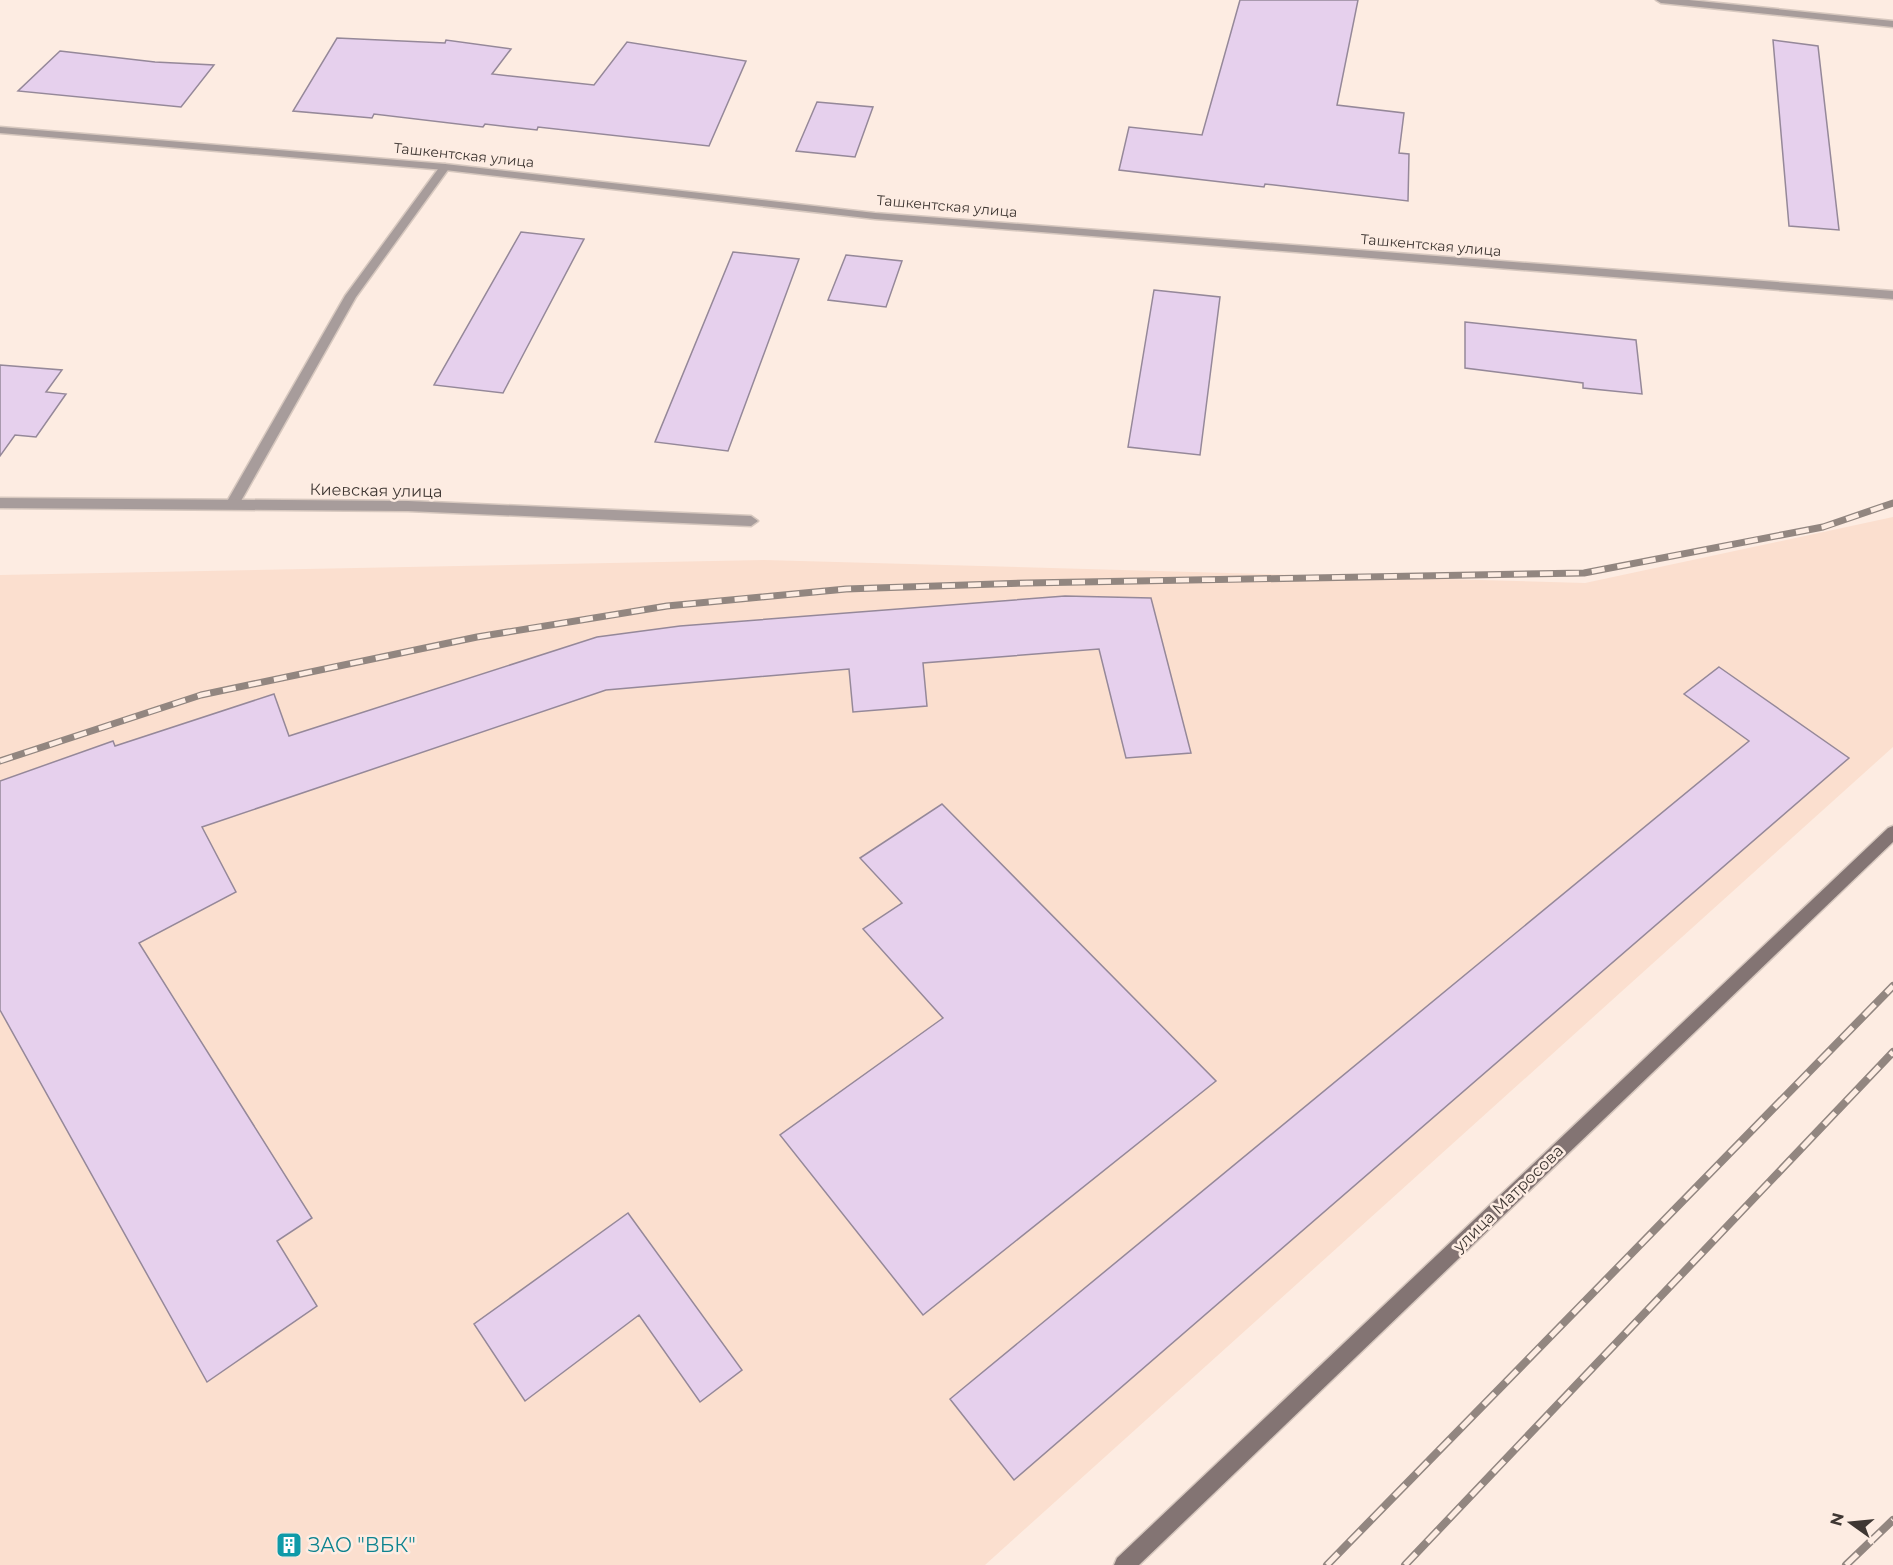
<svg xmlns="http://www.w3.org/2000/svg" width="1893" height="1565" viewBox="0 0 1893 1565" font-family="Montserrat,sans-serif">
	<rect width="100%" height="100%" fill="#fdece2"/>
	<!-- built -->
	<path fill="#fbdfcf" d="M1893 517V747L985 1565H0V575L764 560 1585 583Z"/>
	<!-- building -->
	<path fill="#e6d0ed" stroke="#958899" stroke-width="1.5" d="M1240 0H1358L1337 105 1404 113 1399 153 1409 154 1408 201 1265 184 1264 187 1119 170 1129 127 1202 135Z
		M337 38 445 43 446 40 511 49 492 74 594 85 627 42 746 61 709 146 538 127 537 130 485 124 483 127 374 114 372 118 293 111Z
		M1773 40 1818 46 1839 230 1789 226Z
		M60 51 155 62 214 65 181 107 18 91Z
		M817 102 873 107 855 157 796 151Z
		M521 232 584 239 503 393 434 385Z
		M733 252 799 259 728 451 655 442Z
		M846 255 902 261 886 307 828 300Z
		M1154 290 1220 297 1200 455 1128 447Z
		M1465 322 1636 340 1642 394 1583 388V383L1465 368Z
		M0 365 62 370 46 392 66 394 36 437 15 435 0 456Z
		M1065 596 1151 598 1191 753 1126 758 1099 649 923 663 927 706 853 712 849 669 606 690 202 827 236 892 139 943 312 1218 277 1241 317 1306 207 1382 0 1010V781L113 741 115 746 274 694 289 736 597 637 680 626Z
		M1719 667 1849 758 1014 1480 950 1399 1749 741 1684 694Z
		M942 804 1216 1081 923 1315 780 1135 943 1018 863 929 902 903 860 858Z
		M628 1213 742 1370 700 1402 639 1315 525 1401 474 1324Z"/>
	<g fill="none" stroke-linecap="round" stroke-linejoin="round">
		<!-- lane casing -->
		<g stroke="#d7c8bf" stroke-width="3">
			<path id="lane" d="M445 164 450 167 356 297 237 508H227L225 505 345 296 441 165Z"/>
		</g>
		<!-- street casing -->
		<g stroke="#d7c8bf" stroke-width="3">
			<path id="street" d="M1656 0H1689L1893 21V27L1661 3Z
				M0 127 445 164 875 213 1893 291V299L875 219 445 170 0 133Z
				M0 498 408 501 751 516 758 521 751 526 408 511 0 508Z"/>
		</g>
		<!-- secondary casing -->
		<g stroke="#d7c8bf" stroke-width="3">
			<path id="secondary" d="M1893 826V842L1139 1565H1114L1117 1558 1888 828Z"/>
		</g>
		<!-- lane -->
		<use href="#lane" fill="#a79c9b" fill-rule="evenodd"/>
		<!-- street -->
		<use href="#street" fill="#a79c9b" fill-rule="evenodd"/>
		<!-- secondary -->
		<use href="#secondary" fill="#837473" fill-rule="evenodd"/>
		<!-- rail-far1 casing -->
		<g stroke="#928680" stroke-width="7">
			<path id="rail-far1" d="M0 761 201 695 477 637 667 606 846 589 1027 583 1584 573 1823 527 1893 503"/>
		</g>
		<!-- rail casing -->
		<g stroke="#928680" stroke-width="8">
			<path id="rail" d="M1327 1565 1893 986
				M1405 1565 1893 1052
				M1846 1565 1893 1520"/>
		</g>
		<!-- rail-far1 -->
		<use href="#rail-far1" stroke="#fdece2" stroke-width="4.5" stroke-dasharray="13" stroke-linecap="butt"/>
		<!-- rail -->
		<use href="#rail" stroke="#fdece2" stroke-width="5" stroke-dasharray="16" stroke-linecap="butt"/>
	</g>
	<!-- icons -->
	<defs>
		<g id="building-square" transform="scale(1.35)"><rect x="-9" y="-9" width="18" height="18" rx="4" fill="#0f9aa8" stroke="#fdece2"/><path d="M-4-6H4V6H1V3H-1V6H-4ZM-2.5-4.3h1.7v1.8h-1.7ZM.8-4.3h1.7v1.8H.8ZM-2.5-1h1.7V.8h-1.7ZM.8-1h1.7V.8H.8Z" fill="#fff"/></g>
	</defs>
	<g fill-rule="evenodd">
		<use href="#building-square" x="289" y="1545"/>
	</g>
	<g text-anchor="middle" stroke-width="5" stroke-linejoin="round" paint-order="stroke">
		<!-- far-street labels -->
		<g font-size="14" fill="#3f3733" stroke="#fdece2">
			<text transform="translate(464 155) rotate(6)" y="5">Ташкентская улица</text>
			<text transform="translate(947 206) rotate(5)" y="5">Ташкентская улица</text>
			<text transform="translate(1431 245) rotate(5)" y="5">Ташкентская улица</text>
		</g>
		<!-- street labels -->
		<g font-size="16" fill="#3f3733" stroke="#fdece2">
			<text transform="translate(376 490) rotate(1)" y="6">Киевская улица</text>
			<text transform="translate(1508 1198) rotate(-44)" y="6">улица Матросова</text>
		</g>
		<!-- near-culture labels -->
		<g font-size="20" fill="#0d838f" stroke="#fdece2" text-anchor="start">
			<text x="308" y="1552">ЗАО "ВБК"</text>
		</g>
	</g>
	<!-- north arrow -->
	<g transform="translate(1851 1523) rotate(285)" stroke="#fdece2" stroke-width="4.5" paint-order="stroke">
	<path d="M0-4.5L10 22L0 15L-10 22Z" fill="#3f3733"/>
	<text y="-9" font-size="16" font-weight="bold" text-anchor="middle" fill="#3f3733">N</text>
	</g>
</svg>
